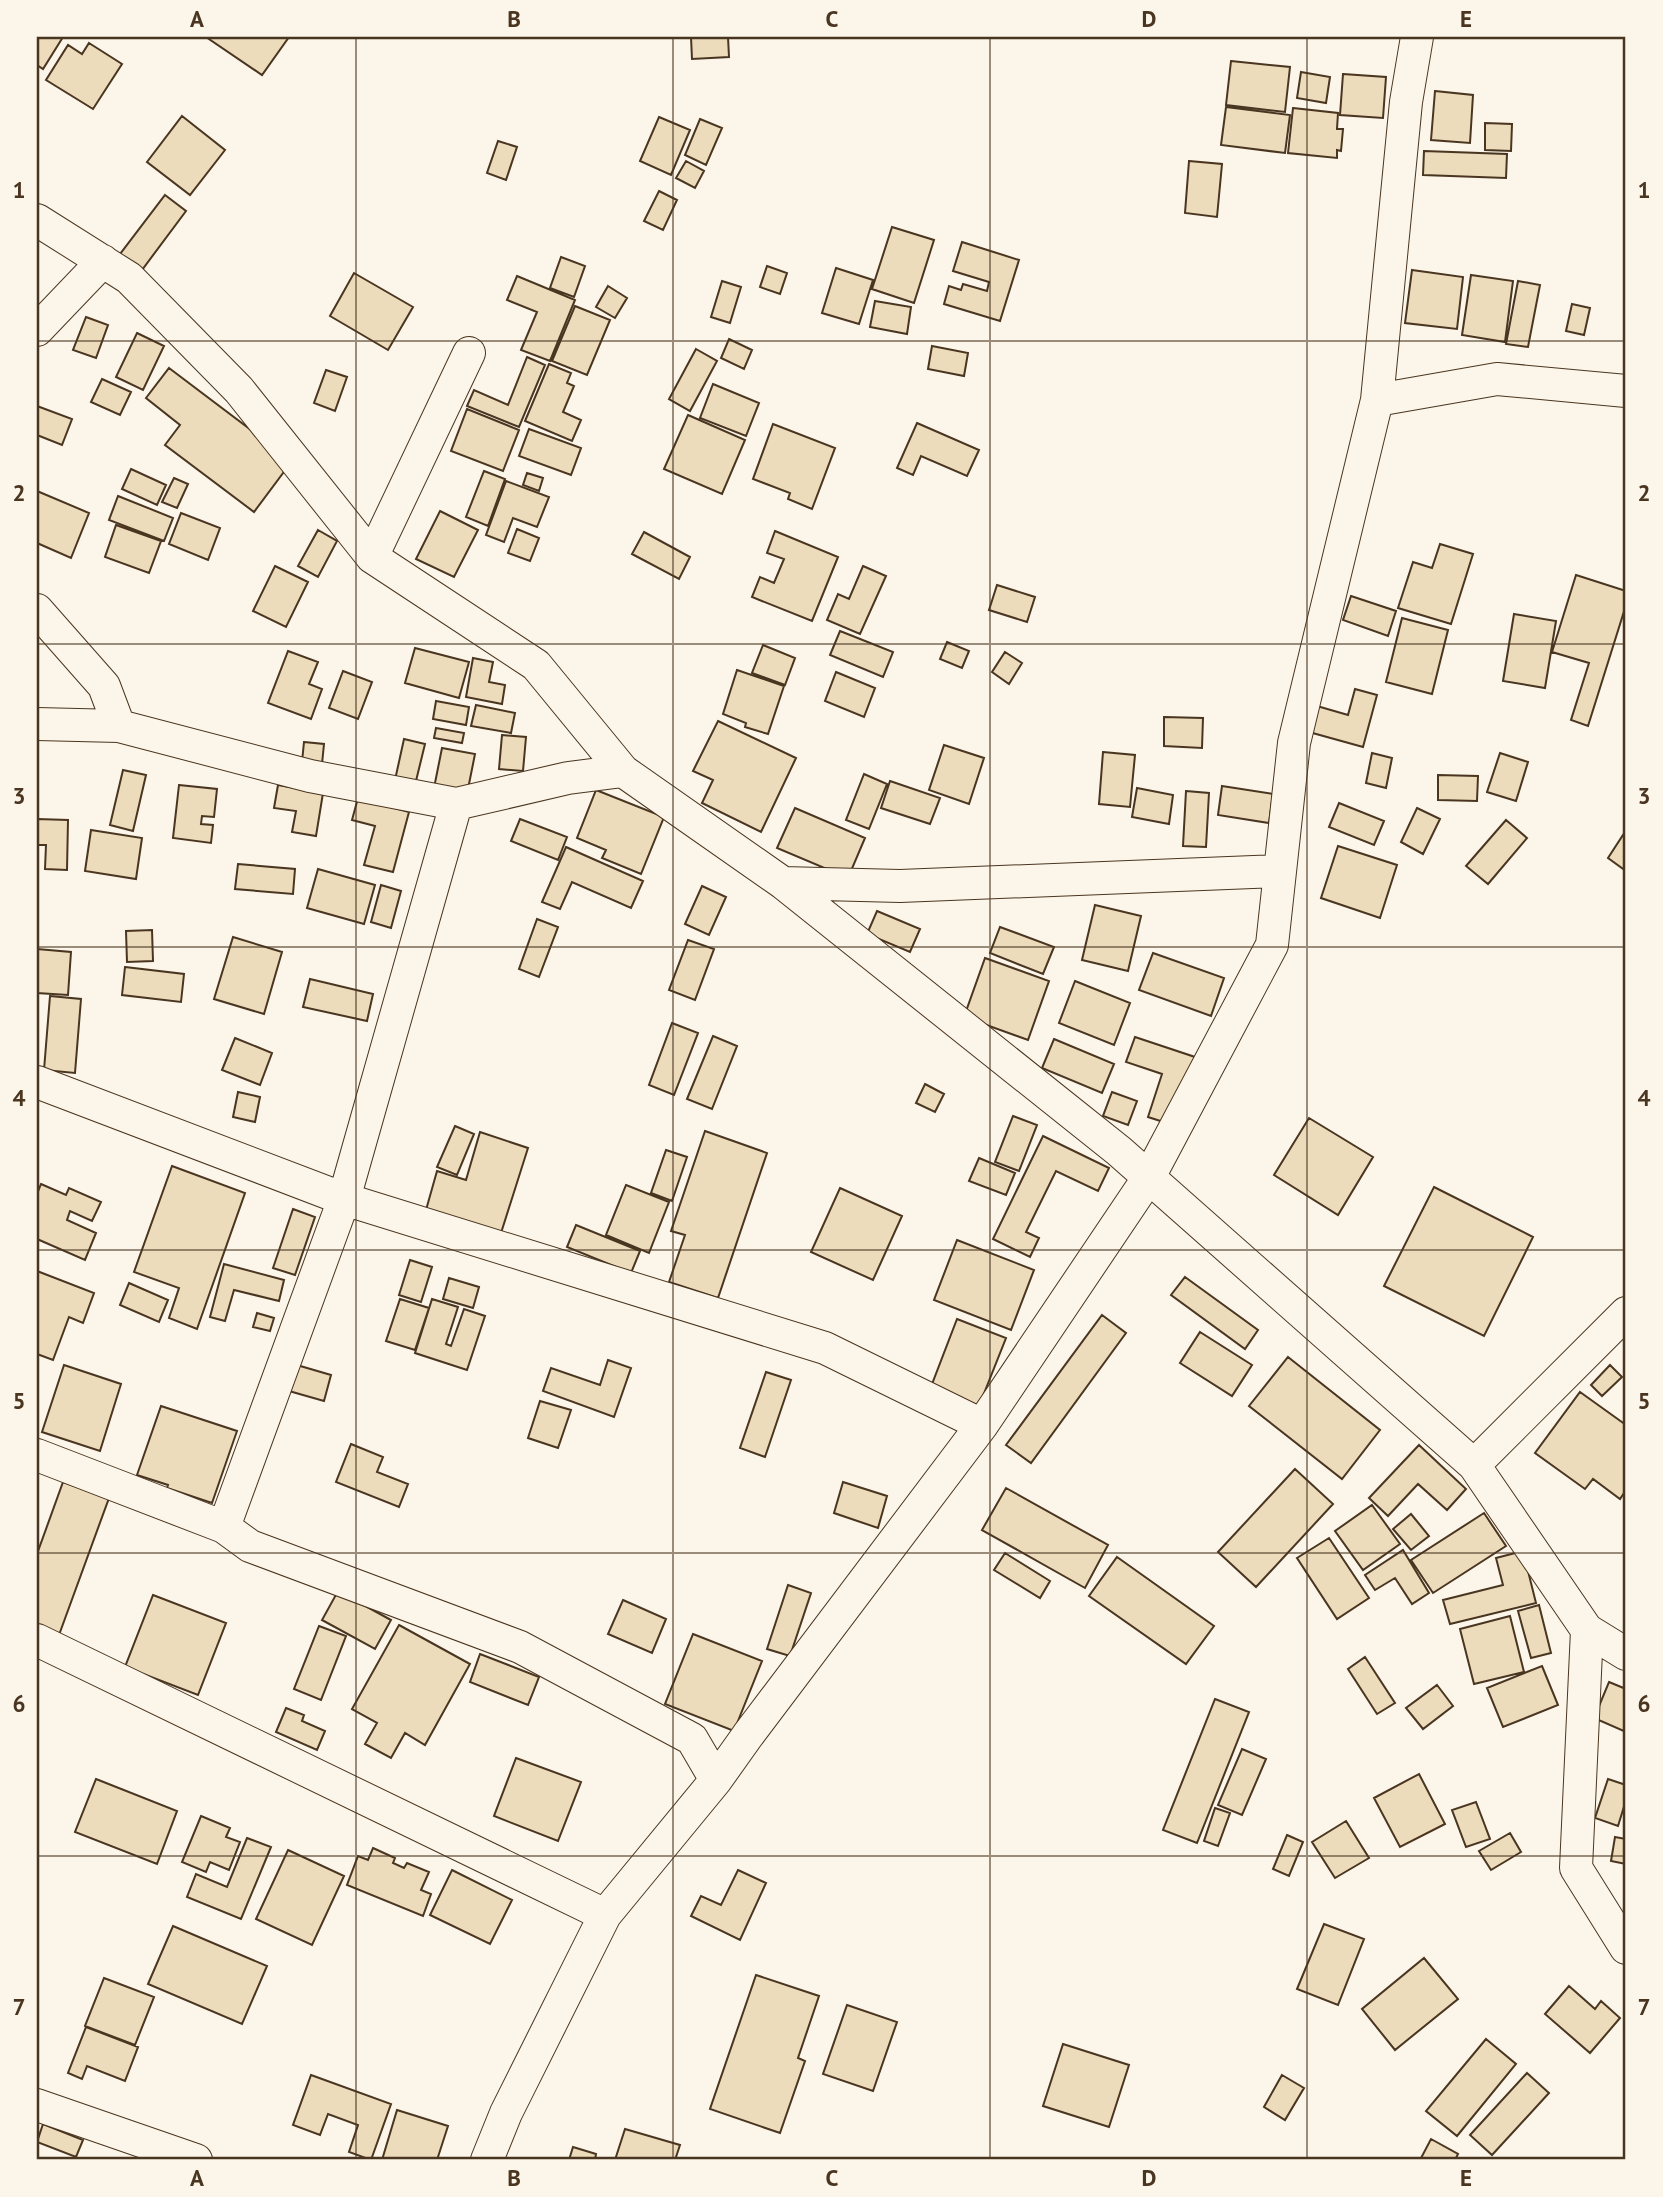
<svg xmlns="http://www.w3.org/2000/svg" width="1663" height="2197" viewBox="0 0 1663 2197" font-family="'PT Sans',sans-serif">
	<rect width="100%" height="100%" fill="#fbf6e9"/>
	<!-- building -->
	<path fill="#ecdcbc" stroke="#4a3520" stroke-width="2" d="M39 37H63L43 69 37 65V40Z
		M206 37H289L262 75Z
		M691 37H728L729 57 692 59Z
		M89 43 122 64 93 109 46 80 68 45 82 54Z
		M1231 61 1290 67 1285 112 1226 105Z
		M1301 72 1330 77 1326 103 1297 98Z
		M1343 74 1386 77 1383 118 1340 115Z
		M1435 91 1473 95 1470 143 1431 140Z
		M1226 107 1290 115 1285 153 1221 145Z
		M1293 108 1338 113 1337 129H1343L1341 151 1337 150V158L1288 153Z
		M182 116 225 150 190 195 147 162Z
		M659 117 690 130 671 175 640 161Z
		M700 119 722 128 706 165 685 155Z
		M1485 123 1512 124 1511 151 1485 150Z
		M498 141 517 147 506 180 487 173Z
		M1424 151 1507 154 1506 178 1423 175Z
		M686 161 704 171 695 188 676 178Z
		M1189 161 1222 164 1217 217 1185 213Z
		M659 191 677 200 663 230 644 221Z
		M165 195 186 211 139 274 117 258Z
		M892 227 934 240 914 303 872 289Z
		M962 242 1019 260 1000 321 944 304 949 286 961 290 963 284 987 291 989 282 953 271Z
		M561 257 585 266 574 297 550 288Z
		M767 266 787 273 780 294 760 287Z
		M836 268 873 280 859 324 822 313Z
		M1412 270 1463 277 1457 329 1405 323Z
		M354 273 413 307 388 350 330 316Z
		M1471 275 1513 281 1505 342 1462 335Z
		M517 276 575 300 550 361 521 350 537 312 507 300Z
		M722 281 741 287 730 323 711 317Z
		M1518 281 1540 285 1528 347 1506 344Z
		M608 286 627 298 615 318 596 307Z
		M875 301 911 307 907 334 870 327Z
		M1572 304 1590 308 1584 335 1566 331Z
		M575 306 610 320 587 375 552 361Z
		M86 317 108 325 96 358 73 350Z
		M137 333 164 346 143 390 116 377Z
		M729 339 752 350 744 369 721 358Z
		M932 346 968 353 964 376 928 369Z
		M696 349 717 361 690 411 669 399Z
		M527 357 545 365 519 427 467 406 474 390 508 405Z
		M549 364 571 373 567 383 574 386 563 412 581 420 572 441 525 421Z
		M169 368 292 461 254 512 165 445 180 425 146 398Z
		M326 370 347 377 335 411 314 403Z
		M102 379 131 392 120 415 91 402Z
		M713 384 759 403 746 436 700 418Z
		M37 406 72 419 62 445 37 435Z
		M467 409 519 430 503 471 451 451Z
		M688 415 745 440 722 494 664 469Z
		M917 423 979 450 967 476 921 456 913 475 897 468Z
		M773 424 835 448 812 509 788 499 790 493 753 479Z
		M529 429 581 448 571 475 519 456Z
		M131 469 166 485 157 505 122 489Z
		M484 471 505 479 488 526 466 517Z
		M527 473 543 478 539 491 523 485Z
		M174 478 188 484 177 508 162 502Z
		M506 481 549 497 537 527 513 518 504 542 486 535Z
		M37 491 89 513 71 558 37 543Z
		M118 496 173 518 164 541 109 520Z
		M440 511 478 530 454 577 416 559Z
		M181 513 220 528 208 560 169 544Z
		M116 525 161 541 149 573 105 557Z
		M517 529 539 538 530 561 508 553Z
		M318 530 337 541 318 577 298 566Z
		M775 531 838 557 812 621 752 597 760 577 774 583 784 559 767 553Z
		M644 532 690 557 679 579 632 554Z
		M1440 544 1473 554 1451 624 1398 608 1413 562 1432 568Z
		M275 566 308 582 286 627 253 611Z
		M863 566 886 576 860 634 827 620 838 594 849 599Z
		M1576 575 1626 591V605L1588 726 1571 720 1589 663 1552 652Z
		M997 585 1035 597 1027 622 989 610Z
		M1351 596 1396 611 1388 636 1343 620Z
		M1514 614 1556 621 1545 688 1503 681Z
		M1402 618 1448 630 1432 694 1386 682Z
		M840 631 893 652 883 677 830 655Z
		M947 642 969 651 962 668 940 659Z
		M763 645 795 658 785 685 752 673Z
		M415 648 469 662 459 698 405 683Z
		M288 651 318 662 309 684 322 689 311 719 268 703Z
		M1005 652 1022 663 1009 684 992 672Z
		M473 658 493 662 489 682 505 685 502 704 466 697Z
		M737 670 784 686 768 734 745 727 746 723 723 714Z
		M343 671 372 682 358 719 329 708Z
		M836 672 875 688 864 717 825 701Z
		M1355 689 1377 695 1363 747 1309 732 1317 706 1348 715Z
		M436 701 469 707 466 725 433 719Z
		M476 705 515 713 511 733 471 726Z
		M1164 717 1203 718 1202 748 1164 746Z
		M718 721 796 758 761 832 702 803 713 780 693 771Z
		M436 728 464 733 462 743 434 738Z
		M502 735 526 737 523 771 499 769Z
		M404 739 425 744 415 785 395 780Z
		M304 742 324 744 322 764 302 762Z
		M944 745 984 758 969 804 929 790Z
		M442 748 475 754 467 794 434 788Z
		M1103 752 1135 755 1130 807 1099 804Z
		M1372 753 1392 758 1386 788 1366 783Z
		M1500 753 1528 762 1516 801 1487 792Z
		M123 770 146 775 133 831 110 825Z
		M864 774 887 784 869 829 846 820Z
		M1438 775 1478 776 1477 801 1438 800Z
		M890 781 940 798 930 824 881 808Z
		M179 785 217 789 214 817 202 816 201 824 213 825 211 843 173 838Z
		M278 785 323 793 316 836 292 832 296 811 274 808Z
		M1222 786 1273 794 1269 823 1218 815Z
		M1137 788 1173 795 1169 824 1132 817Z
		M596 790 664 817 641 874 602 858 606 850 577 838Z
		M1186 791 1209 793 1206 847 1183 846Z
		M358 798 409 812 393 872 364 865 375 826 352 820Z
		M1339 803 1384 821 1374 845 1329 827Z
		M795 808 865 838 848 878 777 848Z
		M1417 808 1440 819 1423 854 1401 842Z
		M37 819 68 820 67 870 45 869 46 845H37Z
		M520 819 567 837 558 860 511 841Z
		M1506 820 1527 838 1488 884 1466 866Z
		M91 830 142 838 136 879 85 871Z
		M1623 835 1626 837V871L1608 858Z
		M1338 846 1397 865 1380 918 1321 898Z
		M566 847 643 881 631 908 572 882 560 909 542 902Z
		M238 864 295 869 293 894 235 889Z
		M318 869 375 885 364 924 307 908Z
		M381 885 401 891 391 928 371 922Z
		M702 886 726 897 709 935 685 924Z
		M1095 905 1141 916 1128 971 1082 960Z
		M877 911 920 929 910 952 867 934Z
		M537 919 558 927 539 977 519 969Z
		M1000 927 1054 947 1043 974 990 953Z
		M152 930 153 961 127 962 126 931Z
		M233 937 282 952 264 1014 214 999Z
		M688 940 714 949 695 1000 669 990Z
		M37 949 71 952 68 995 37 993Z
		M1153 953 1224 978 1211 1016 1139 990Z
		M985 958 1049 981 1028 1040 964 1017Z
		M125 967 184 974 181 1002 122 995Z
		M310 979 373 994 367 1021 303 1007Z
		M1075 981 1130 1003 1114 1045 1059 1023Z
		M50 996 81 999 75 1073 44 1070Z
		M672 1023 698 1033 674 1095 649 1085Z
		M713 1036 737 1046 712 1109 687 1099Z
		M1135 1037 1195 1057 1173 1125 1148 1117 1162 1074 1126 1062Z
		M235 1038 272 1053 260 1085 222 1070Z
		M1054 1039 1114 1064 1102 1093 1042 1068Z
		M925 1084 944 1094 935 1112 916 1103Z
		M238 1092 260 1097 255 1122 233 1117Z
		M1112 1092 1137 1101 1128 1125 1103 1116Z
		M1013 1116 1037 1125 1019 1171 995 1162Z
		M1309 1118 1373 1157 1338 1215 1274 1175Z
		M455 1126 474 1134 457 1175 437 1167Z
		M705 1131 767 1153 718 1298 669 1282 685 1235 671 1231Z
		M480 1132 528 1148 501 1233 426 1210 437 1171 466 1180Z
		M1043 1136 1109 1168 1098 1191 1056 1171 1026 1232 1039 1238 1030 1257 993 1239Z
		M666 1150 687 1157 672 1201 651 1193Z
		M979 1158 1015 1173 1006 1195 969 1181Z
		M172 1166 245 1193 197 1329 169 1318 179 1288 134 1272Z
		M41 1184 66 1195 69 1188 101 1202 92 1221 70 1211 67 1220 96 1233 85 1260 37 1239V1194Z
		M626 1185 669 1202 649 1253 606 1235Z
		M1434 1187 1533 1237 1484 1336 1384 1286Z
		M840 1188 902 1216 873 1280 811 1252Z
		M293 1209 315 1217 295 1275 273 1268Z
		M576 1225 640 1251 631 1273 567 1247Z
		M957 1240 1034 1270 1011 1330 934 1300Z
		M410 1260 432 1267 421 1302 399 1295Z
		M224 1264 284 1280 279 1301 234 1290 225 1321 210 1317Z
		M37 1271 94 1293 83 1323 69 1317 53 1360 37 1354Z
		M1185 1277 1258 1330 1245 1349 1171 1295Z
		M449 1278 479 1287 473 1308 443 1299Z
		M129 1283 168 1300 159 1322 120 1305Z
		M400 1299 429 1308 415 1350 386 1341Z
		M432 1299 458 1307 446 1344 451 1346 464 1309 485 1316 467 1370 415 1353Z
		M257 1313 274 1318 270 1331 253 1327Z
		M1102 1315 1126 1333 1031 1463 1006 1445Z
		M957 1319 1006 1338 977 1411 929 1392Z
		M1200 1332 1252 1365 1232 1396 1180 1363Z
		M1288 1357 1380 1430 1342 1479 1249 1406Z
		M608 1360 631 1368 614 1417 543 1391 551 1368 600 1385Z
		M290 1363 331 1375 324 1401 282 1389Z
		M64 1365 121 1384 100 1451 42 1432Z
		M1610 1365 1622 1377 1602 1396 1591 1385Z
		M766 1372 791 1380 765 1457 740 1448Z
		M1580 1392 1626 1425V1490L1620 1499 1593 1479 1585 1489 1535 1453Z
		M540 1401 571 1410 558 1448 528 1438Z
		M161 1406 237 1431 212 1503 167 1488 168 1485 137 1475Z
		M351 1444 383 1457 377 1472 408 1484 399 1507 336 1482Z
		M1419 1445 1466 1489 1447 1510 1418 1484 1388 1516 1369 1498Z
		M1295 1469 1333 1504 1256 1587 1218 1552Z
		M63 1482 109 1498 59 1635 37 1626V1554Z
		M843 1482 887 1496 878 1528 834 1513Z
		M1006 1488 1108 1545 1085 1588 982 1530Z
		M1372 1505 1400 1544 1363 1570 1335 1531Z
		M1484 1513 1506 1546 1433 1593 1411 1560Z
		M1411 1514 1429 1536 1411 1550 1393 1529Z
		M1329 1538 1369 1598 1337 1619 1297 1558Z
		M1403 1550 1429 1593 1412 1604 1395 1578 1375 1590 1365 1575Z
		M1523 1551 1536 1603 1450 1624 1443 1600 1503 1585 1496 1558Z
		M1005 1553 1050 1581 1040 1598 994 1570Z
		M1117 1557 1214 1626 1186 1664 1089 1596Z
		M788 1585 811 1593 790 1656 767 1649Z
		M338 1591 391 1620 375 1649 322 1620Z
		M153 1595 226 1623 198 1695 125 1667Z
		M623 1600 666 1619 652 1653 608 1634Z
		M1539 1605 1551 1653 1531 1658 1518 1611Z
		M1510 1616 1524 1672 1474 1684 1460 1629Z
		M399 1625 470 1664 425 1745 405 1733 391 1758 365 1744 377 1723 352 1709Z
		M319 1626 346 1636 321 1700 294 1689Z
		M693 1634 762 1661 734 1731 665 1704Z
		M480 1654 539 1677 528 1705 470 1682Z
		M1365 1657 1395 1703 1377 1714 1348 1669Z
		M1542 1666 1558 1705 1503 1727 1487 1688Z
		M1609 1682 1626 1689V1732L1594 1718Z
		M1437 1685 1453 1706 1423 1729 1406 1708Z
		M1215 1699 1249 1712 1197 1843 1163 1830Z
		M286 1708 304 1715 302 1721 325 1731 317 1750 276 1732Z
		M1242 1749 1266 1759 1242 1815 1218 1805Z
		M516 1758 581 1782 558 1841 494 1816Z
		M1419 1774 1445 1824 1400 1847 1374 1798Z
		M96 1779 177 1811 157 1864 75 1832Z
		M1608 1779 1626 1785V1800L1618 1826 1595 1818Z
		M1476 1802 1490 1839 1466 1847 1452 1810Z
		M1215 1808 1230 1813 1218 1846 1204 1841Z
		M201 1816 230 1828 226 1837 240 1842 229 1870 210 1862 206 1872 182 1862Z
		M1346 1821 1369 1858 1335 1878 1312 1842Z
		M1510 1833 1521 1852 1491 1870 1479 1851Z
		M1287 1835 1303 1842 1289 1876 1273 1869Z
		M1615 1837 1626 1839V1864L1611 1861Z
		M247 1838 271 1847 241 1919 187 1897 196 1874 227 1887Z
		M373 1848 395 1858 393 1863 404 1868 407 1863 429 1872 421 1890 431 1894 423 1916 347 1885 358 1856 368 1860Z
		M288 1850 344 1876 312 1945 256 1919Z
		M452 1870 512 1900 490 1944 430 1915Z
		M738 1870 766 1883 740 1940 691 1916 701 1896 721 1905Z
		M1324 1924 1364 1939 1338 2005 1297 1989Z
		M173 1926 267 1966 242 2024 148 1984Z
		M1424 1958 1458 1999 1395 2050 1362 2009Z
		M756 1975 819 1996 798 2058 805 2061 780 2133 710 2109Z
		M104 1978 154 1997 135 2045 85 2026Z
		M1569 1986 1595 2009 1601 2001 1620 2018 1590 2053 1545 2014Z
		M847 2005 897 2022 873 2091 823 2074Z
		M86 2027 138 2047 125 2081 87 2066 82 2079 68 2073Z
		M1486 2039 1516 2064 1457 2136 1426 2111Z
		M1063 2044 1129 2065 1109 2127 1043 2106Z
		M1527 2073 1549 2093 1492 2155 1470 2135Z
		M311 2075 391 2104 371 2160 349 2152 358 2125 328 2114 320 2135 293 2125Z
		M1282 2075 1304 2088 1285 2120 1264 2107Z
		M397 2110 448 2126 437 2160H382Z
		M43 2124 83 2140 76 2157 37 2142Z
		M625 2129 680 2145 675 2160H615Z
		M1431 2139 1458 2154 1455 2160H1420Z
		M573 2147 596 2154 595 2160H569Z"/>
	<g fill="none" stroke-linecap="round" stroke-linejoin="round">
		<!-- street casing -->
		<g stroke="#4a3520" stroke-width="34">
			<path id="street" d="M37 220 129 278 239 390 372 557 536 665 623 771 783 883 1119 1151 1474 1465 1626 1313
				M37 330 103 261
				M1377 400 1497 379 1626 391
				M372 557 469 353
				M37 610 104 686 119 726
				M37 724 119 726 310 776 456 804 568 778 623 771
				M783 883 900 886 1280 871
				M37 1082 344 1199 825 1348 982 1425
				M37 1455 224 1527 250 1546 520 1647 692 1739 716 1780
				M1474 1465 1587 1630 1576 1868 1626 1948
				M224 1527 344 1199 456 804
				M1587 1630 1626 1654
				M37 1640 605 1915
				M37 2105 196 2160
				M487 2160 506 2113 605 1915 716 1780 748 1735 982 1425 1149 1177 1272 945 1294 743 1377 400 1406 102 1417 37"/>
		</g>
		<!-- street -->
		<use href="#street" stroke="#fbf6e9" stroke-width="32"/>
	</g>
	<!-- grid -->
	<path fill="none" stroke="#4a3520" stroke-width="2" stroke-opacity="0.55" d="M356 37V2160M673 37V2160M990 37V2160M1307 37V2160M37 341H1626M37 644H1626M37 947H1626M37 1250H1626M37 1553H1626M37 1856H1626"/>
	<!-- border -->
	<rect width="1663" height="2197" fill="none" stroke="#fbf6e9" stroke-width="77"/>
	<rect x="38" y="38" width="1586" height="2120" fill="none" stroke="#4a3520" stroke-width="2.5"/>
	<g font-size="23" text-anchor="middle" font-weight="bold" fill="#4a3520">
		<text x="197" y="27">A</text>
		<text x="514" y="27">B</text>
		<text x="832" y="27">C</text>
		<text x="1149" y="27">D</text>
		<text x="1466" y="27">E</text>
		<text x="19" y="198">1</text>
		<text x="1644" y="198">1</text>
		<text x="19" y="501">2</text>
		<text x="1644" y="501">2</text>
		<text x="19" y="804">3</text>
		<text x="1644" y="804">3</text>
		<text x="19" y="1106">4</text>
		<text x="1644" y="1106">4</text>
		<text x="19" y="1409">5</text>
		<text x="1644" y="1409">5</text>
		<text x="19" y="1712">6</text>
		<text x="1644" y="1712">6</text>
		<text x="19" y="2015">7</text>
		<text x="1644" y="2015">7</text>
		<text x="197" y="2186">A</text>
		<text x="514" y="2186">B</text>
		<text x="832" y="2186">C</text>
		<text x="1149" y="2186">D</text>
		<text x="1466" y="2186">E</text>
	</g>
</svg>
